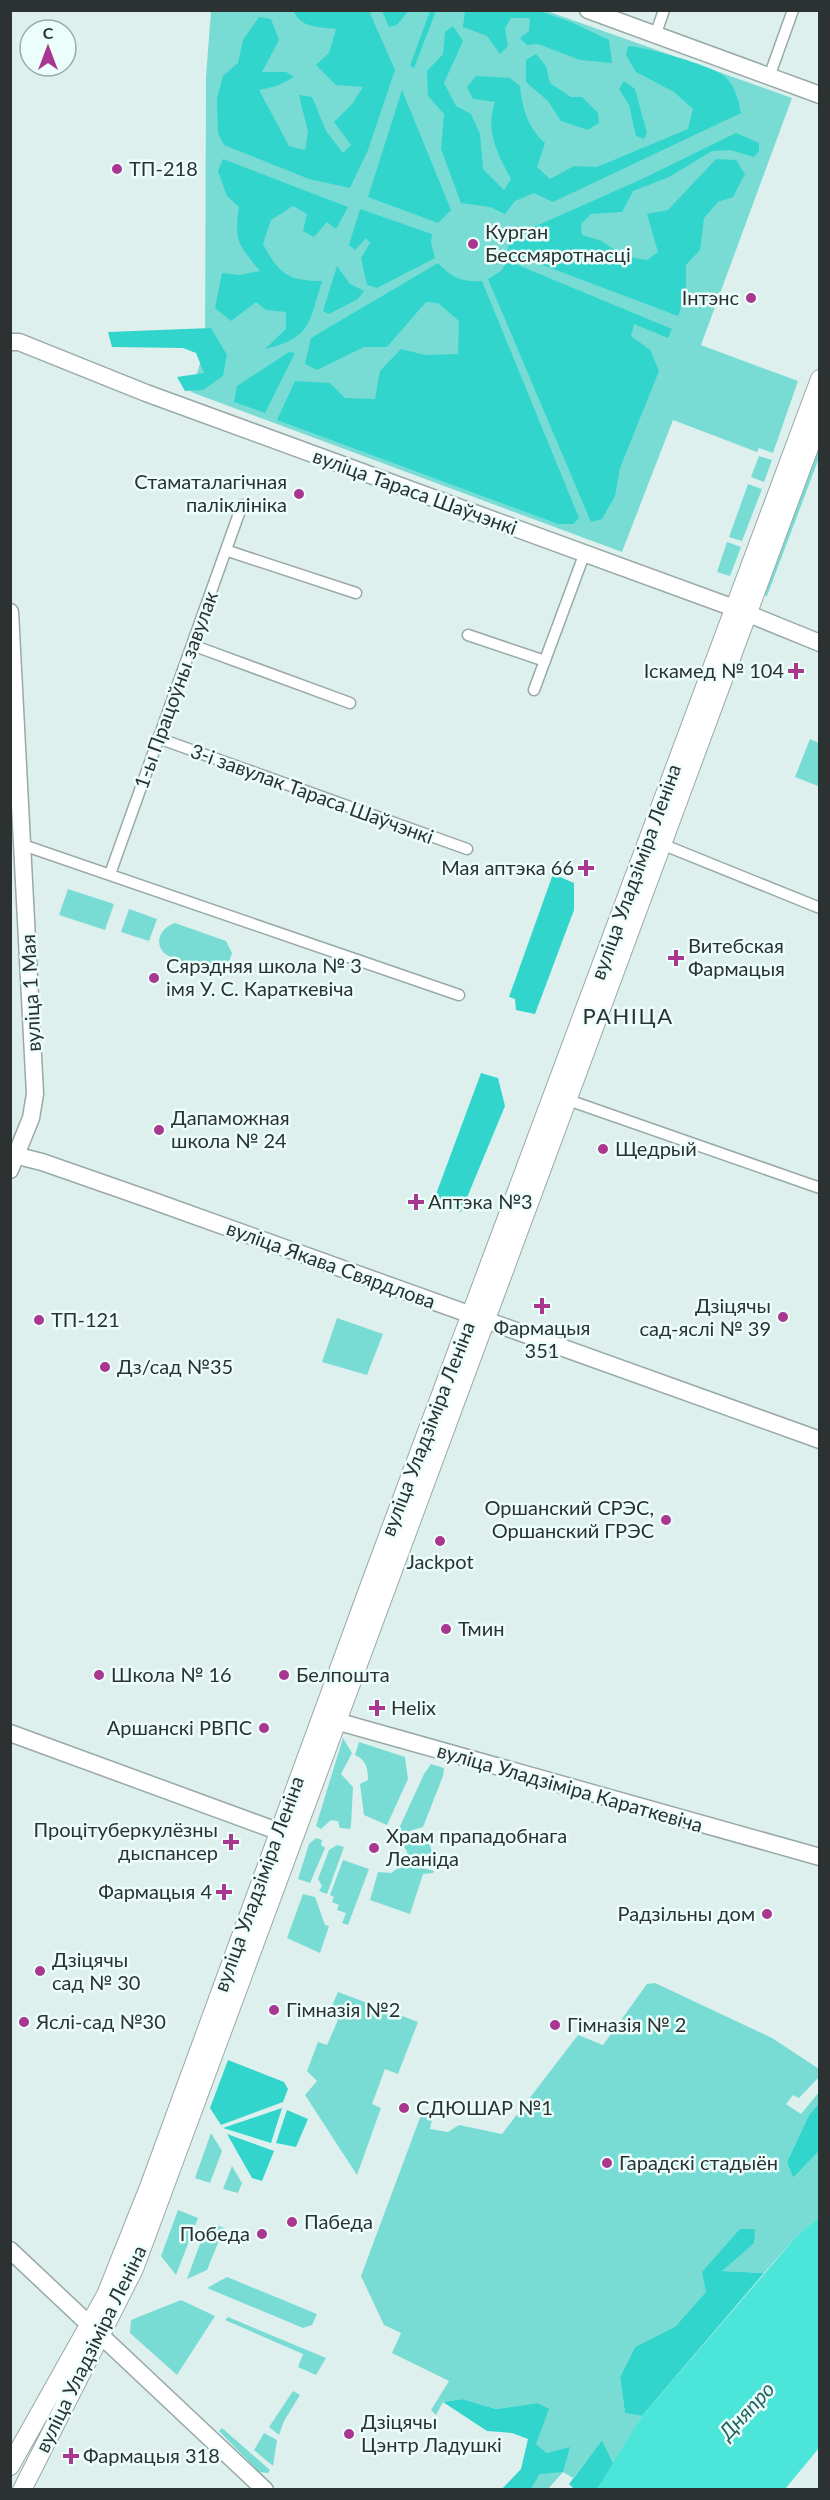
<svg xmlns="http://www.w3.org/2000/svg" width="830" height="2500" viewBox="0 0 830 2500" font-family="Lato,sans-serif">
	<rect width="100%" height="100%" fill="#def0ee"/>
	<!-- green -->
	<path fill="#78dcd4" d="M211 11H547L792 98 701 345 798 381 773 453 759 448 757 452 673 420 622 552 191 392 205 348 206 77Z
		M819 436V458L767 596 760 594Z
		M759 456 772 460 764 482 751 477Z
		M748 484 762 489 742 541 729 537Z
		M727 542 741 547 730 576 717 572Z
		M810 739 819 743 818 786 795 777Z
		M68 889 114 904 105 930 59 915Z
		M129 909 157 919 149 941 121 932Z
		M175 923 226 941 232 953 228 965C224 968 220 971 215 971 206 971 171 959 164 953 153 941 162 927 175 923Z
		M337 1318 383 1334 367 1375 322 1362Z
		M343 1738 352 1753 341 1774 353 1787 351 1826 350 1829 340 1828 338 1821 331 1820 321 1829 316 1826Z
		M359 1742 405 1757 408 1779 387 1825 364 1815 360 1784 368 1780C368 1768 366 1760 355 1755Z
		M431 1764 444 1768 443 1776 423 1827 396 1835 424 1774Z
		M425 1831 427 1833 436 1868 407 1857V1851L399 1841Z
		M316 1838 322 1840 321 1845 325 1848 310 1883 298 1879 309 1844Z
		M337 1845 344 1847 327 1894 319 1891 322 1886 318 1879 329 1850Z
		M343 1860 369 1869 348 1925 342 1923 346 1913 337 1910 339 1905 332 1902 334 1897 330 1895Z
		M405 1863 434 1871 433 1873 423 1874 410 1914 370 1900 378 1872 391 1873Z
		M303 1894 315 1897 325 1925 329 1926 320 1953 287 1938Z
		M655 1983 772 2038 819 2069V2077L799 2098 793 2095 786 2104 801 2114 819 2092V2103L809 2115 787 2162 793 2178 819 2151V2217L796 2237 764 2273 721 2271 740 2229 706 2292 693 2309 676 2326 635 2347 620 2377 625 2413 642 2416 614 2465 602 2440 573 2478 563 2472 548 2489H531L540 2474 570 2448 547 2453 536 2444 537 2403 496 2409 462 2399 443 2402 436 2415 431 2410 449 2381 392 2353 401 2333 384 2325 361 2276 421 2115 432 2119 430 2129 448 2132 459 2125 502 2134 578 2035 603 2045 647 1984Z
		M338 1992 418 2022 398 2074 385 2069 372 2104 381 2108 357 2175 305 2095 317 2081 307 2071 318 2042 327 2045 338 2020 328 2015Z
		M211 2133 222 2151 210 2183 195 2178Z
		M232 2166 242 2183 238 2193 223 2189Z
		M178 2210 198 2218 176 2275 161 2256Z
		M213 2224 224 2228 207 2270 187 2279 204 2233Z
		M227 2277 317 2314 312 2325 303 2328 207 2288Z
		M181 2300 215 2316 177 2375 130 2333 131 2320Z
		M228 2317 326 2358 316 2375 298 2367 303 2354 225 2320Z
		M293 2391 300 2395 284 2421 279 2435 269 2427Z
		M222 2428 270 2470 268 2473 259 2472 219 2431Z
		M264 2433 277 2440 273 2466 254 2450Z"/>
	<!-- forest -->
	<path fill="#32d5cb" d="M294 11H369L395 70 368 150 350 188 309 179 224 145 218 133 217 98 223 76 238 63 243 40 259 17 271 19 279 40 262 72H286L294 77 277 86 259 90 289 146 305 150 308 132 299 95 312 97 326 131 343 153 351 145 334 122 352 104 363 87 336 85 316 65 329 53 336 29C321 27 299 28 294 11Z
		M382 11H408L397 25 389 27Z
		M430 11H436L414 68 410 66Z
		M465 11H539L571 22 609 40 612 63 580 60 538 44 527 45 520 38 529 31 530 18H511L505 28 508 46 500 54 487 36 463 27Z
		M453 26 463 41 444 83 456 106 471 114 480 134 483 169 504 190 511 179C497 152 485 132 495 102L473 99 467 87 476 76 510 78 520 86C522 108 528 128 545 143L537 167 550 179 574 166 597 167 688 129 693 109 674 92 636 72 626 55 628 46C646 47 709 65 723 75 735 84 738 99 741 113L553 202 534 193 515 201 505 214 490 207 461 203 441 149 444 114 428 96 427 71 443 54 445 32Z
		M536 54 546 66 550 83 571 97H582L598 113 599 123 588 130 561 121 548 101 526 82V60Z
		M624 81 635 89 647 133 644 139 636 136 629 105 619 89Z
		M402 90 451 210 438 223 368 197Z
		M736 133 759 143V151L754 157 730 150 712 151 669 177 633 191 622 212 591 214 581 224 582 235 602 241 623 256 647 260 658 252 647 214 668 210 716 159 736 160 745 174 733 197 718 202 704 218 700 250 686 265V293L678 316 508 252 509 238 642 179Z
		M223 159 348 207 336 229 327 222 314 237 303 231 307 214 293 206 271 220 263 244C279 274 288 281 322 281 309 322 312 338 265 349L286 329V312L266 310 256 302 231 321 215 308 222 273 239 275 260 271C238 244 234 242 239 207L227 196 218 171Z
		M360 209 432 234 431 243 435 258 377 288 367 285 361 258 370 243 366 238 355 250 349 245Z
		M508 261 672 329 668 338 634 324 631 336 650 350 659 371 620 468 615 496 602 519 591 522 488 279 501 271Z
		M438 263C452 278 462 282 482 281L579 518 573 524H558L277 420 295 381 330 383 345 398 375 399 380 371 401 349 425 355 458 354 459 321 438 303 426 302 387 347H364L317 370 305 364 311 338Z
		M337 266 350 284 364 291 358 299 329 314 323 311Z
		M211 328 227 355 223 376 203 390 185 391 177 377 204 373 196 353 183 348 112 347 108 332Z
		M289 352 295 353 265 413 234 402 237 386Z
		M553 874 574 883V910L535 1014 516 1010 515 999 509 997Z
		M481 1073 498 1078 505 1106 461 1212 442 1207 435 1197Z
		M228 2060 284 2082 288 2089 283 2102 221 2125 210 2108Z
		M819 2103V2151L793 2178 787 2162 809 2115Z
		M282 2108 271 2143 223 2128Z
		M287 2110 308 2119 296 2147 276 2143Z
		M227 2134 274 2151 262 2181 252 2178Z
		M740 2229H755L754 2243 722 2271 764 2273 642 2416 625 2413 620 2377 635 2347 676 2326 706 2292 702 2272Z
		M462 2399 496 2409 537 2403 549 2409 536 2444 547 2453 570 2447 563 2472 540 2474 531 2489H502L521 2469 528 2439 512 2433 487 2431 443 2402Z
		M602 2440 614 2465 597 2489H574L569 2484Z"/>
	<!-- water -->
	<path fill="#4be5da" d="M819 2217V2448L785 2489H597L642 2416 796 2237Z"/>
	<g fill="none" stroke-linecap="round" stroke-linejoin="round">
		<!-- street casing -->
		<g stroke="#98a9a7" stroke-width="13">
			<path id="street" d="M655 36 664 10
				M769 77 793 10
				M228 551 356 593
				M468 635 545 661
				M192 645 350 703
				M534 690 584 555
				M158 738 467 849
				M659 843 820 908
				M23 845 459 995
				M110 874 242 505
				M568 1100 820 1188"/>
		</g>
		<!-- secondary casing -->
		<g stroke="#98a9a7" stroke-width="19">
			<path id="secondary" d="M588 10 820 95
				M10 342H19L146 393 734 608 820 643
				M10 612 35 1094 31 1118 10 1170
				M10 1154 42 1162 148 1199 820 1440
				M325 1718 820 1857
				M10 1733 291 1836
				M10 2250 265 2490"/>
		</g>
		<!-- primary casing -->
		<g stroke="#98a9a7" stroke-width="20">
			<path id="primary" d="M10 2466 106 2295 149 2187 375 1571 820 379
				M22 2490 134 2269 820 418"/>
		</g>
		<!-- street -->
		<use href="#street" stroke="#fff" stroke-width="10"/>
		<!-- secondary -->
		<use href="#secondary" stroke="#fff" stroke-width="16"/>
		<!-- primary -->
		<use href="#primary" stroke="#fff" stroke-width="18"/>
	</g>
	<!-- markers -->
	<g fill="#a9368f" stroke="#ecfefb" stroke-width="2">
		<circle cx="117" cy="169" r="6"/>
		<circle cx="473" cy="244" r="6"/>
		<circle cx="751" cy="298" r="6"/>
		<circle cx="299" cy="494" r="6"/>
		<path d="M793 662h6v6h6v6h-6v6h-6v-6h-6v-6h6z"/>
		<path d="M583 859h6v6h6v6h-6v6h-6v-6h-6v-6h6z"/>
		<path d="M673 949h6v6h6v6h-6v6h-6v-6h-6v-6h6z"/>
		<circle cx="154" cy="978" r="6"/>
		<circle cx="159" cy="1130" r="6"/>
		<circle cx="603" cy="1149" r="6"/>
		<path d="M413 1193h6v6h6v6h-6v6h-6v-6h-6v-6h6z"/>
		<path d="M539 1297h6v6h6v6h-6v6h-6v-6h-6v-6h6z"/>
		<circle cx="783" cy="1317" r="6"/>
		<circle cx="39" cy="1320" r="6"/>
		<circle cx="105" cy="1367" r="6"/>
		<circle cx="666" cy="1520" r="6"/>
		<circle cx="440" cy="1541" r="6"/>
		<circle cx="446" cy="1629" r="6"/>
		<circle cx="99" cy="1675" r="6"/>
		<circle cx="284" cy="1675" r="6"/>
		<path d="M374 1699h6v6h6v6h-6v6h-6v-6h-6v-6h6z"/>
		<circle cx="264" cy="1728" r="6"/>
		<path d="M228 1833h6v6h6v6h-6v6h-6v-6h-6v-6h6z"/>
		<circle cx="374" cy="1848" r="6"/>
		<path d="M221 1883h6v6h6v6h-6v6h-6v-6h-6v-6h6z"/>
		<circle cx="767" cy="1914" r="6"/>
		<circle cx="40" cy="1971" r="6"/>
		<circle cx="274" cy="2010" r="6"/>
		<circle cx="24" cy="2022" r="6"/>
		<circle cx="555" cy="2025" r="6"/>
		<circle cx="404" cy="2108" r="6"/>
		<circle cx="607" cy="2163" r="6"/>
		<circle cx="292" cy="2222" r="6"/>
		<circle cx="262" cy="2234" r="6"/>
		<circle cx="349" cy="2434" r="6"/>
		<path d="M68 2447h6v6h6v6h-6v6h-6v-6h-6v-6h6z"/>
	</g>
	<g text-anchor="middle" stroke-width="5" stroke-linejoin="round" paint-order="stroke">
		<!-- poi labels -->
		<g font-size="20" fill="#2b3231" stroke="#ecfefb" text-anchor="start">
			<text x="129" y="176">ТП-218</text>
			<text x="485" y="239">Курган<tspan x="485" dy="23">Бессмяротнасці</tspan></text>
			<text x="739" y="305" text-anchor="end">Інтэнс</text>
			<text x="287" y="489" text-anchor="end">Стаматалагічная<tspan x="287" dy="23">паліклініка</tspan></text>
			<text x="784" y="678" text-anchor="end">Іскамед № 104</text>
			<text x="574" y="875" text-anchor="end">Мая аптэка 66</text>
			<text x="688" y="953">Витебская<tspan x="688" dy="23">Фармацыя</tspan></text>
			<text x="166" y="973">Сярэдняя школа № 3<tspan x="166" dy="23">імя У. С. Караткевіча</tspan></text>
			<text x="171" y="1125">Дапаможная<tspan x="171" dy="23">школа № 24</tspan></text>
			<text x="615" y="1156">Щедрый</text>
			<text x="428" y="1209">Аптэка №3</text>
			<text x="771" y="1313" text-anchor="end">Дзіцячы<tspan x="771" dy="23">сад-яслі № 39</tspan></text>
			<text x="51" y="1327">ТП-121</text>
			<text x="542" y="1335" text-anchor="middle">Фармацыя<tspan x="542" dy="23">351</tspan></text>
			<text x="117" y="1374">Дз/сад №35</text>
			<text x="654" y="1515" text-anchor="end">Оршанский СРЭС,<tspan x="654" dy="23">Оршанский ГРЭС</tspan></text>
			<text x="440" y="1569" text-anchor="middle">Jackpot</text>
			<text x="458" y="1636">Тмин</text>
			<text x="111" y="1682">Школа № 16</text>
			<text x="296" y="1682">Белпошта</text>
			<text x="391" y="1715">Helix</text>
			<text x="252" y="1735" text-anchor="end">Аршанскі РВПС</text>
			<text x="218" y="1837" text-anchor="end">Процітуберкулёзны<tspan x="218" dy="23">дыспансер</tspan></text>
			<text x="386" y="1843">Храм прападобнага<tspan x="386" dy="23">Леаніда</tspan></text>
			<text x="212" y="1899" text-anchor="end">Фармацыя 4</text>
			<text x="755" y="1921" text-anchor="end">Радзільны дом</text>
			<text x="52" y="1967">Дзіцячы<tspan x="52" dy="23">сад № 30</tspan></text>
			<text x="286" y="2017">Гімназія №2</text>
			<text x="36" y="2029">Яслі-сад №30</text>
			<text x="567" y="2032">Гімназія № 2</text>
			<text x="416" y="2115">СДЮШАР №1</text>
			<text x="619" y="2170">Гарадскі стадыён</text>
			<text x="304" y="2229">Пабеда</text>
			<text x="250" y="2241" text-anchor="end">Победа</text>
			<text x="361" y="2429">Дзіцячы<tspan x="361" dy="23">Цэнтр Ладушкі</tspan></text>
			<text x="83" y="2463">Фармацыя 318</text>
		</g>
		<!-- street labels -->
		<g font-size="20" fill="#2b3231" stroke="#ecfefb">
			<text transform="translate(415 492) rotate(20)" y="7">вуліца Тараса Шаўчэнкі</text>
			<text transform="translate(176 690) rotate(-70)" y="7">1-ы Працоўны завулак</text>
			<text transform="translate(312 794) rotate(20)" y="7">3-і завулак Тараса Шаўчэнкі</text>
			<text transform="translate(636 872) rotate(-70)" y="7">вуліца Уладзіміра Леніна</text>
			<text transform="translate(31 993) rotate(-93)" y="7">вуліца 1 Мая</text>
			<text transform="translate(331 1265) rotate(20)" y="7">вуліца Якава Свярдлова</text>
			<text transform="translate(428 1429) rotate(-69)" y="7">вуліца Уладзіміра Леніна</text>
			<text transform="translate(570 1788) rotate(16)" y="7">вуліца Уладзіміра Караткевіча</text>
			<text transform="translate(259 1884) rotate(-70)" y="7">вуліца Уладзіміра Леніна</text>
			<text transform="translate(91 2349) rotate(-64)" y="7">вуліца Уладзіміра Леніна</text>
		</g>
		<!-- water labels -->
		<g font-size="21" font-style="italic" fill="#25635e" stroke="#ecfefb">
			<text transform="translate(747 2411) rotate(-47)" y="7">Дняпро</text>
		</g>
		<!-- quarter labels -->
		<g font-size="22" letter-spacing="1.5" fill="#2b3231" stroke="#ecfefb">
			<text x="628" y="1024">РАНІЦА</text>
		</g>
	</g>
	<!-- border -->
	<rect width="830" height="2500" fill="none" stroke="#2b3231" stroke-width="24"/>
	<!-- north arrow -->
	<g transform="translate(48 48)"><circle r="28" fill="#ecfefb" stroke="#9facaa" stroke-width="1.5"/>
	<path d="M0-4.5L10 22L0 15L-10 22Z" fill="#a9368f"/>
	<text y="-9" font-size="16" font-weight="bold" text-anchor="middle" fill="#2b3231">С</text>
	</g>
</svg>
